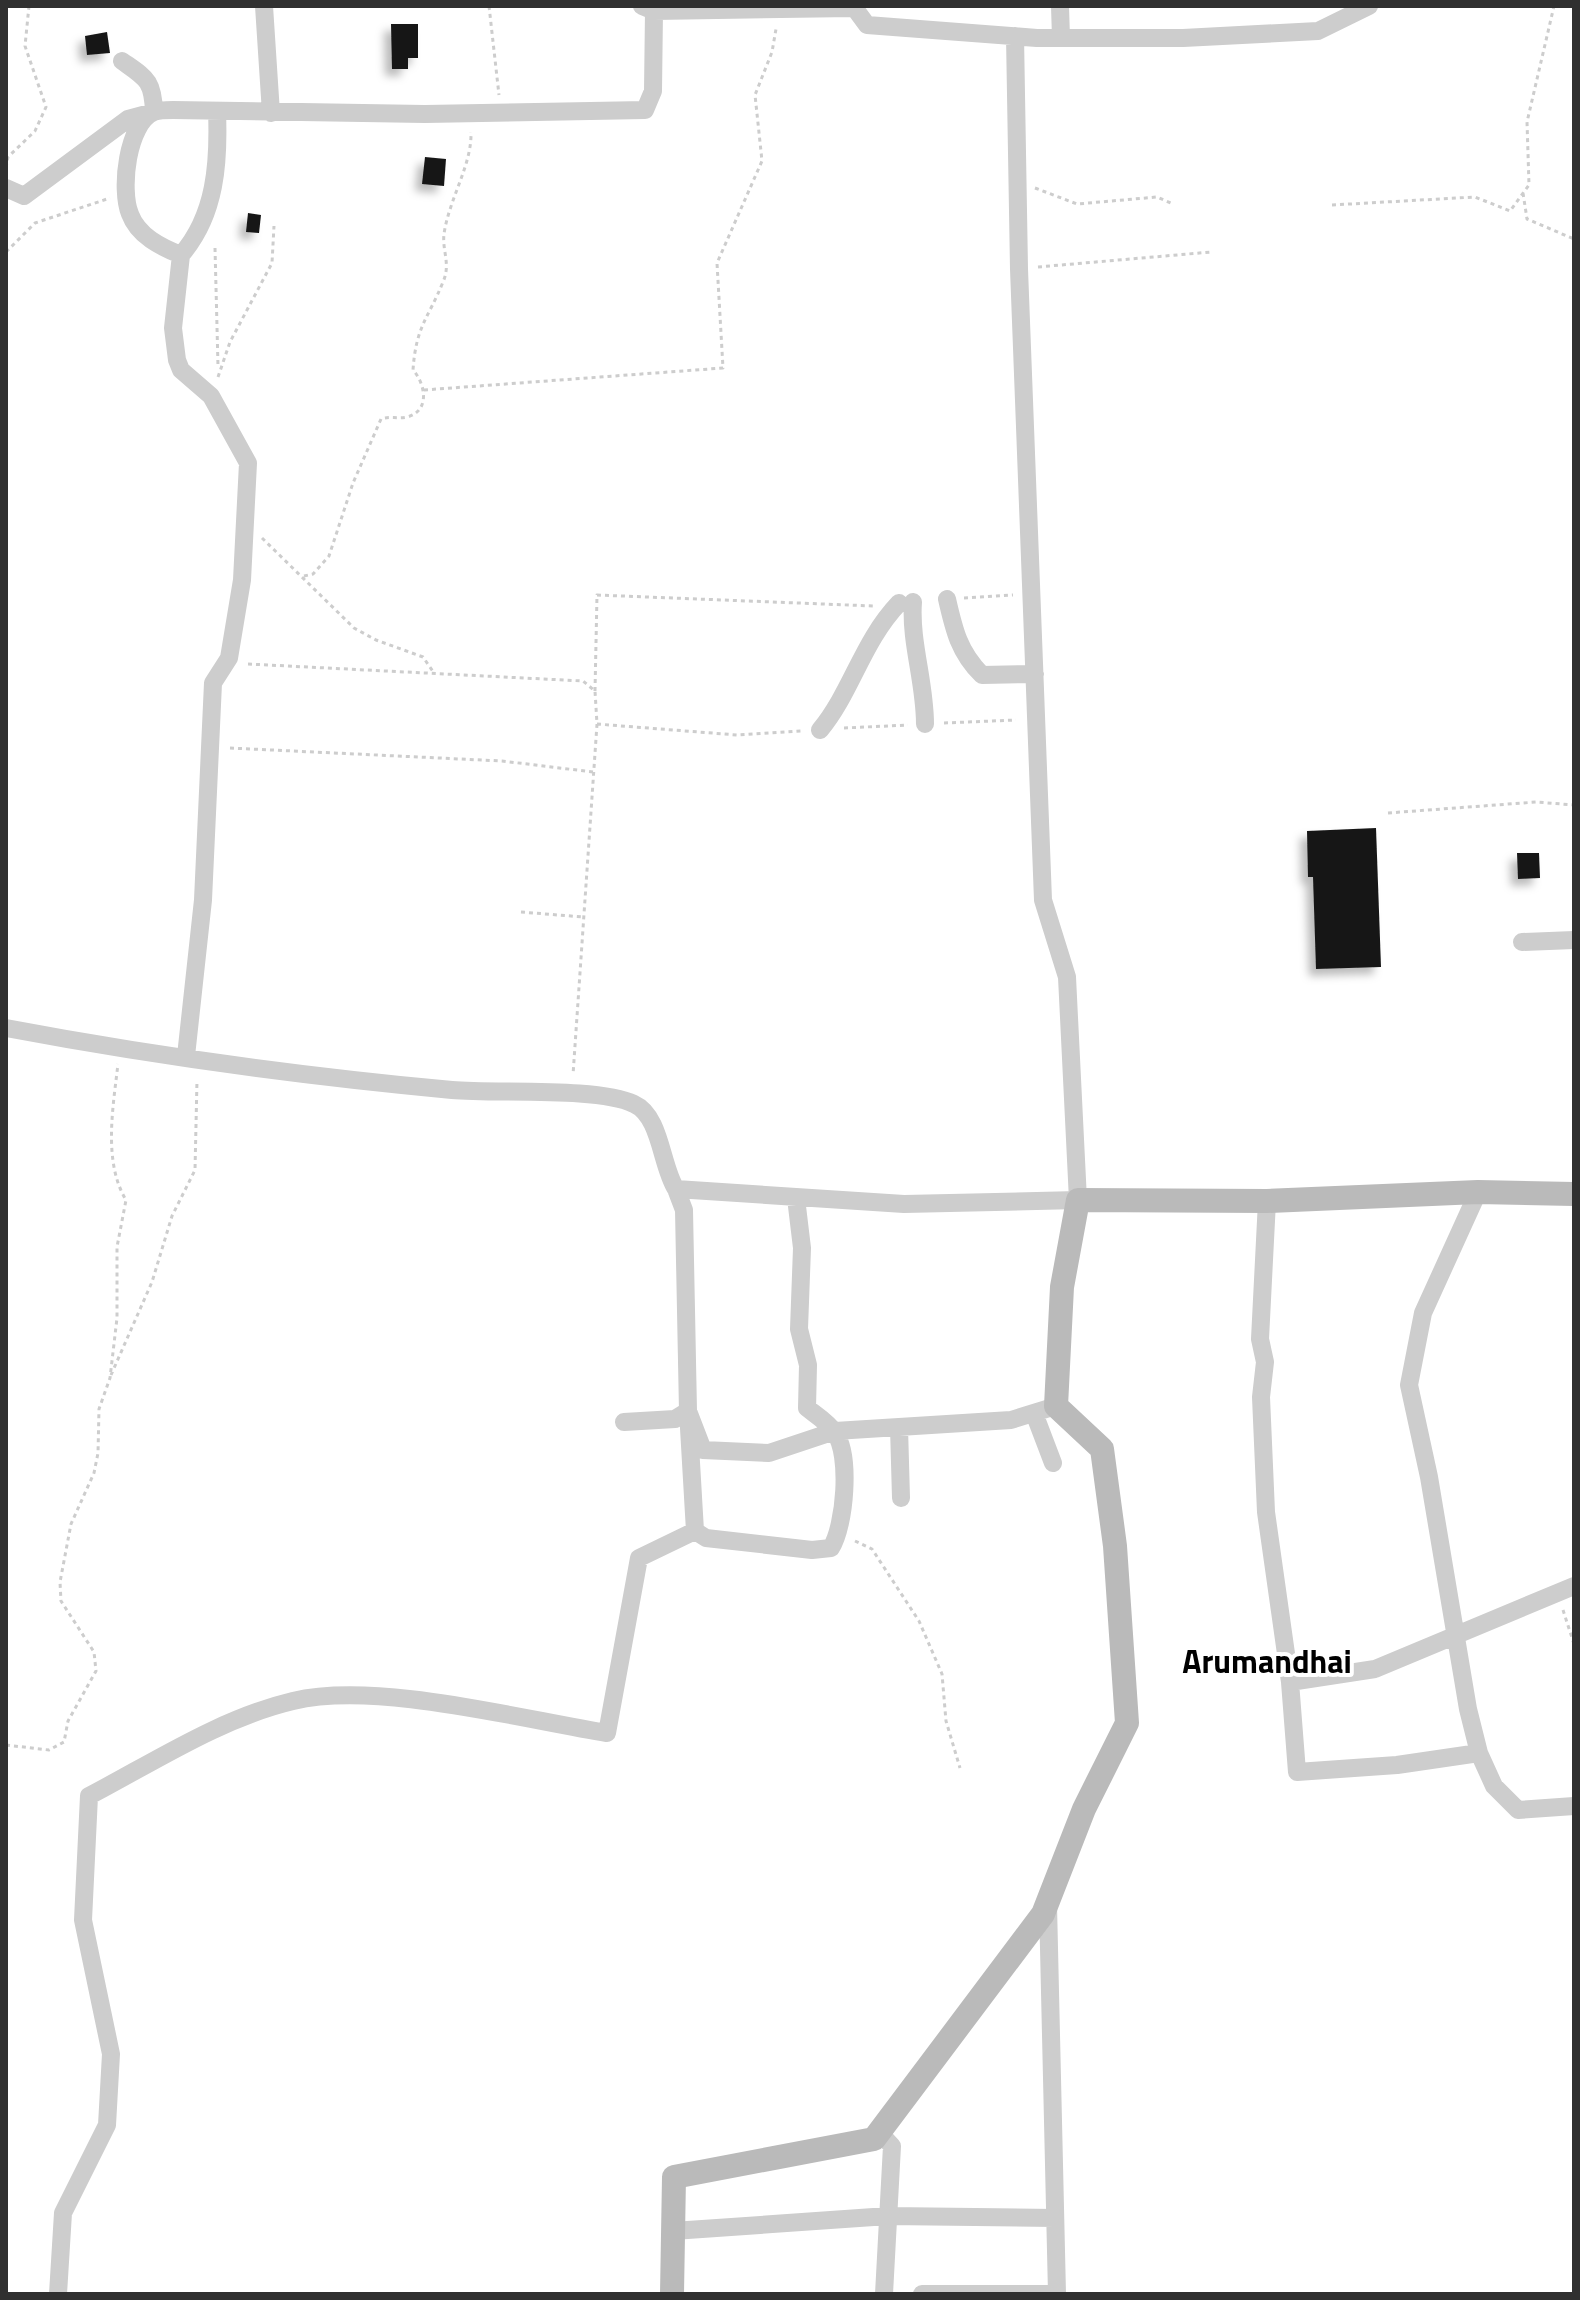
<svg xmlns="http://www.w3.org/2000/svg" width="1580" height="2300" viewBox="0 0 1580 2300" font-family="'Titillium Web',sans-serif">
	<defs>
		<filter id="shadow"><feDropShadow dx="-7" dy="7" stdDeviation="4" flood-color="#0004"/></filter>
	</defs>
	<rect width="100%" height="100%" fill="#fff"/>
	<!-- building -->
	<path fill="#171717" filter="url(#shadow)" d="M391 24H418V58H408V69H392Z
		M107 32 110 53 87 55 85 36Z
		M425 157 446 159 444 186 422 184Z
		M248 213 261 215 259 233 246 232Z
		M1376 828 1381 967 1316 969 1313 877H1308L1307 831Z
		M1517 853H1539L1540 878 1518 879Z"/>
	<g fill="none" stroke-linecap="round" stroke-linejoin="round">
		<!-- path -->
		<path stroke="#cdcdcd" stroke-width="3" stroke-dasharray="4 4" stroke-linecap="butt" d="M489 6 499 95
			M6 168 8 157 35 131 46 107 25 46 29 6
			M1035 188 1077 204 1157 197 1173 204
			M1523 193 1527 219 1574 239
			M1332 205 1475 197 1510 211 1529 185 1527 122 1554 6
			M215 248 218 366
			M6 252 35 223 110 198
			M1038 267 1211 252
			M218 377 230 342 272 263 274 226
			M424 390 723 368 717 263 762 161 755 95 772 52 776 29
			M262 538 354 628 376 640 423 657 434 673
			M304 576 313 574 329 556 353 483 381 419C390 416 398 419 407 417 431 411 425 383 413 370 416 326 428 319 443 282 451 264 442 251 444 234 449 199 472 165 471 132
			M964 598 1013 595
			M248 664 583 681 595 691 597 724 573 1075
			M595 691 597 595 873 606
			M944 723 1016 720
			M597 724 737 735 801 731
			M844 728 908 725
			M230 748 502 761 593 772
			M1388 813 1536 802 1574 805
			M521 912 583 917
			M111 1375 152 1282 172 1216 195 1170 197 1080
			M855 1541 872 1549 919 1621 942 1674 946 1721 960 1768
			M1563 1610 1574 1644
			M6 1745 49 1750 64 1742 68 1721 96 1671 94 1652 61 1601 60 1582 71 1524 94 1473 98 1453 99 1409 110 1378 117 1318V1247L126 1200C103 1162 113 1107 118 1064"/>
		<!-- street -->
		<path stroke="#cdcdcd" stroke-width="18" d="M264 6 271 113
			M642 6 654 11 853 8
			M853 6 867 25 1037 38H1183L1318 31 1369 6
			M1060 6 1061 38
			M1015 36 1019 269 1043 900 1067 977 1078 1200 904 1204 676 1189 684 1210 688 1411 703 1450 769 1453 835 1431 1011 1420 1056 1406
			M6 188 24 196 128 119 154 112C153 80 146 78 122 61
			M181 255C216 215 219 162 217 111
			M947 599C954 630 959 652 982 675L1035 674
			M913 602C910 642 925 682 925 724
			M820 730C852 691 862 642 899 603
			M1522 942 1574 940
			M6 1028C154 1056 302 1076 452 1090 497 1094 598 1087 634 1104 661 1116 661 1166 676 1189
			M186 1056 203 900 213 683 229 658 242 580 248 463 211 396 181 370 177 360 173 328 181 255C161 247 138 236 130 214 120 190 127 123 154 112 159 110 168 110 173 110L425 114 645 110 653 91 654 11
			M1478 1192 1423 1313 1409 1385 1429 1477 1468 1709 1479 1753 1494 1786 1518 1810 1574 1806
			M1267 1201 1260 1339 1265 1362 1261 1397 1266 1512 1290 1682
			M1034 1413 1053 1463
			M899 1427 901 1498
			M695 1531 706 1538 812 1550 831 1548C845 1526 851 1455 835 1433 829 1423 816 1415 807 1408L808 1365 799 1329 802 1248 796 1198
			M1479 1753 1397 1765 1297 1772 1290 1682 1375 1669 1574 1586
			M1048 1905 1057 2294
			M879 2132 892 2146 884 2294
			M673 2231 888 2216 1055 2218
			M58 2294 63 2213 107 2125 111 2054 83 1920 89 1796C154 1762 221 1718 293 1701 377 1681 520 1719 607 1733L639 1558 695 1531 688 1411 675 1419 624 1422
			M922 2294H1057"/>
		<!-- secondary -->
		<path stroke="#bababa" stroke-width="24" d="M672 2294 674 2177 874 2139 1043 1914 1084 1809 1127 1723 1115 1546 1102 1449 1056 1406 1062 1287 1078 1200 1267 1201 1478 1192 1574 1194"/>
	</g>
	<g text-anchor="middle" stroke-width="8" stroke-linejoin="round" paint-order="stroke">
		<!-- quarter labels -->
		<g font-size="32" font-weight="bold" fill="#000" stroke="#fff">
			<text x="1267" y="1673">Arumandhai</text>
		</g>
	</g>
	<!-- border -->
	<rect width="1580" height="2300" fill="none" stroke="#303030" stroke-width="16"/>
</svg>
